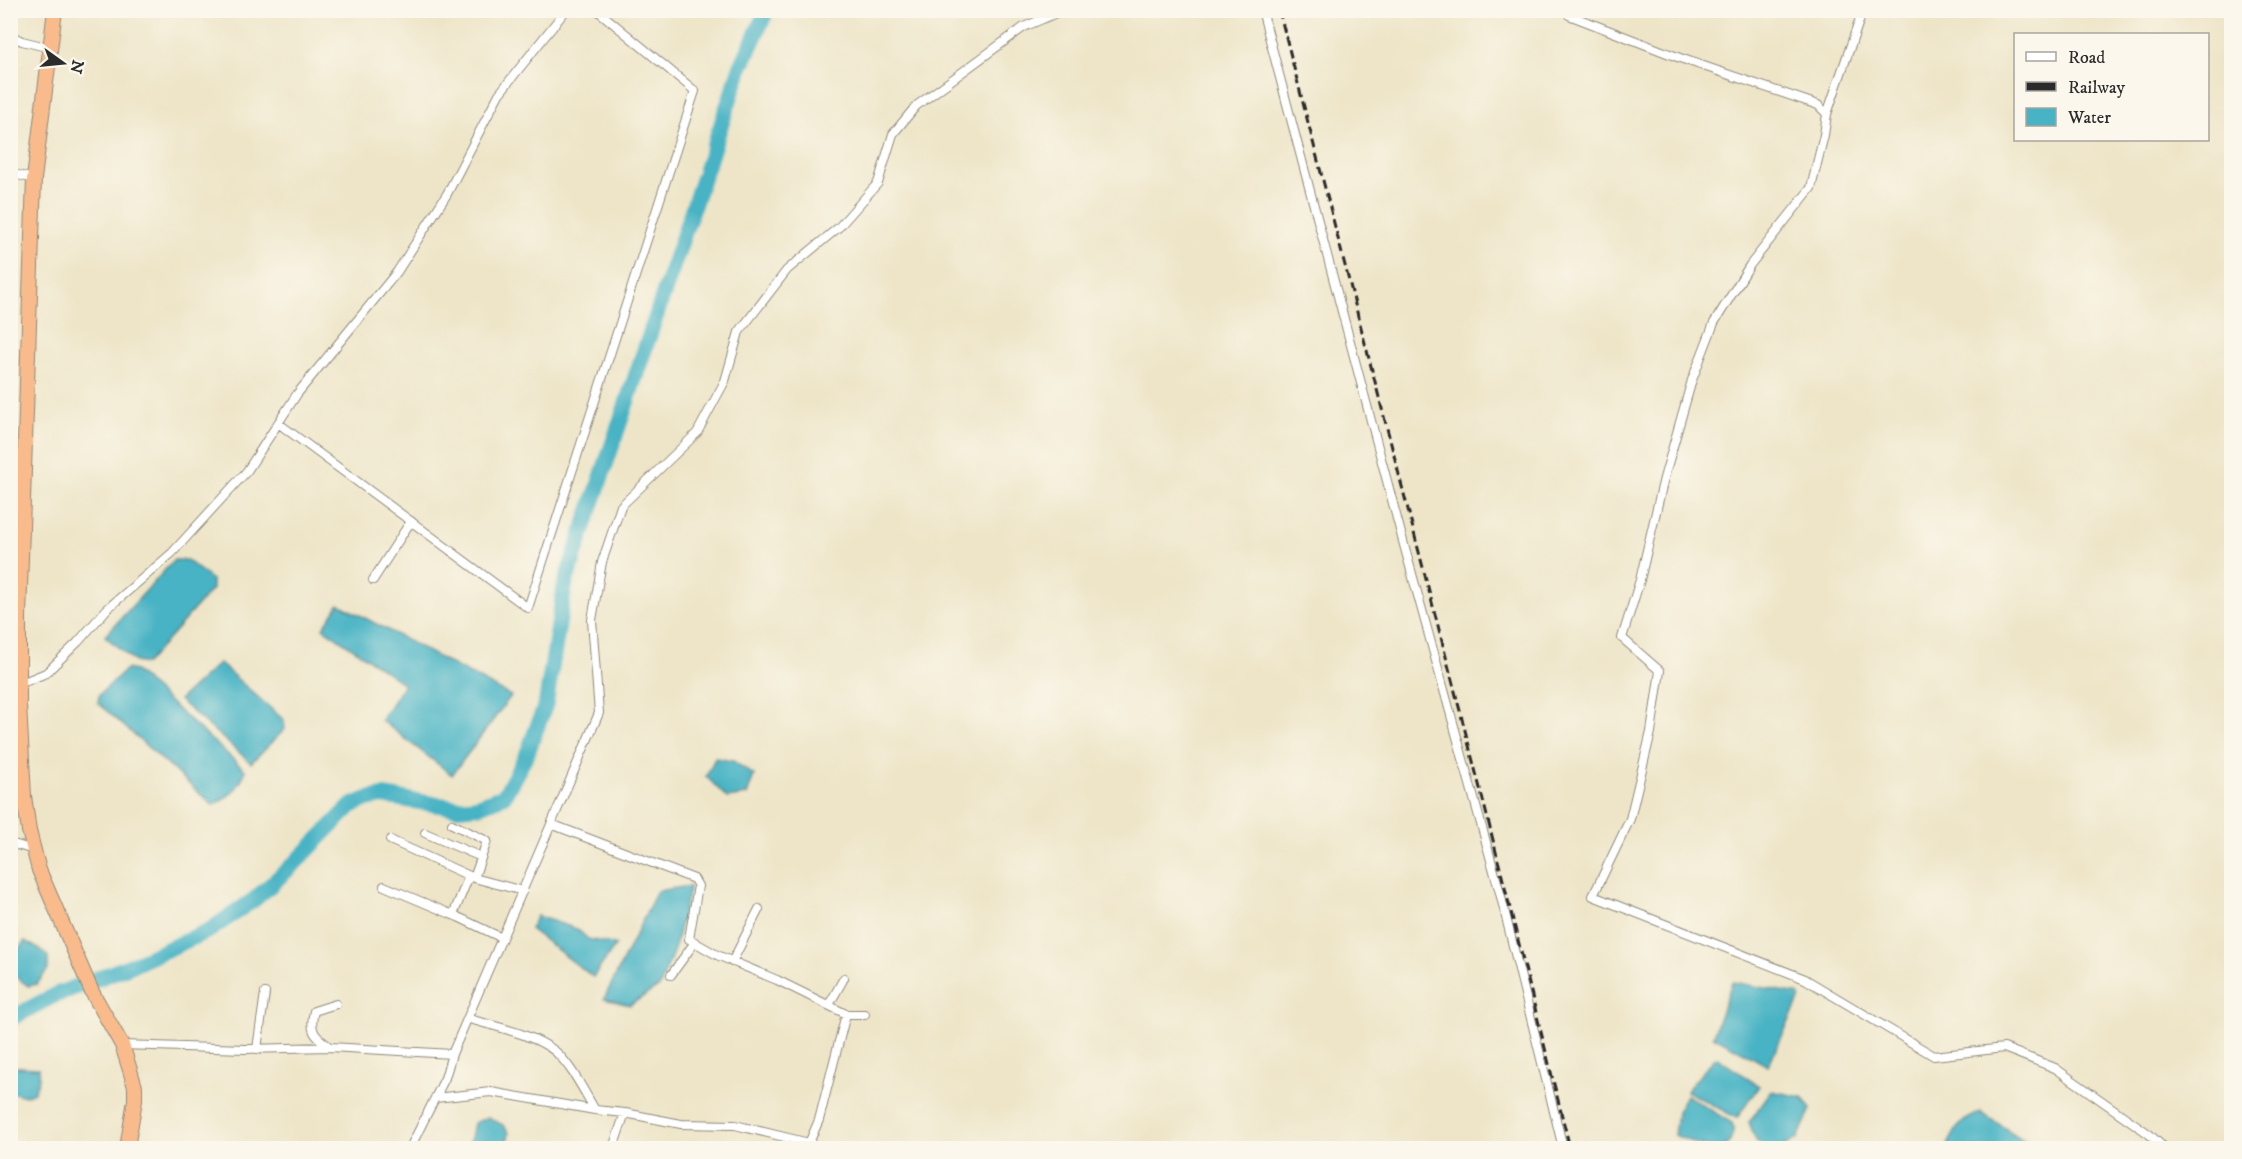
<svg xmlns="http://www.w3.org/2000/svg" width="2242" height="1159" viewBox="0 0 2242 1159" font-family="'IM FELL DW Pica',serif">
	<rect width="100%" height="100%" fill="#fbf7ec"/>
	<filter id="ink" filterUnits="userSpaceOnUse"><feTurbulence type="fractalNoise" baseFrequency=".0167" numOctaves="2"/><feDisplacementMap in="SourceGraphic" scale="12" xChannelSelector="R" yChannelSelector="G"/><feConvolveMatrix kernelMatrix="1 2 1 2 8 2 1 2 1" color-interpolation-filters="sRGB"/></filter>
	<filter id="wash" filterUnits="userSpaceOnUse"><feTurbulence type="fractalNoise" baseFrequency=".008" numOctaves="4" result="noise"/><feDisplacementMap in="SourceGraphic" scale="24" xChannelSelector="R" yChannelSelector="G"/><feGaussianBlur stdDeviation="1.35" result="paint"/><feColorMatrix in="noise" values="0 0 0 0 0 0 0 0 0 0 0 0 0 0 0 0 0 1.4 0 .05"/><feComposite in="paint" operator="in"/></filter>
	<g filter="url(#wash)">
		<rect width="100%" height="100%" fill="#eee5c8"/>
		<!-- water -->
		<path fill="#47b3c4" stroke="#396f78" stroke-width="1.5" d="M174 560H187L212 580V589L146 664 135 662 105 636Z
			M339 604 511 696 452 775 381 720 404 684 323 628Z
			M219 663 284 720 285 729 251 763 179 700Z
			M126 669 135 671 245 770C242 786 227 799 213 805L98 703 99 695Z
			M715 758 733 761 754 775 747 795 727 798 706 776Z
			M690 886 675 947 660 986 630 1005 604 999 657 891Z
			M537 916 577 929 588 939 616 945 593 977 530 929Z
			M25 941 39 949 48 956V969L37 984 28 986 11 973V957Z
			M1732 982 1798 994 1800 998 1768 1066 1713 1036Z
			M1716 1057 1759 1086 1737 1118 1686 1091Z
			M17 1067 39 1068V1079L34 1092 25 1096 11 1092V1068Z
			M1771 1091 1802 1097 1811 1109 1798 1138 1781 1148H1767L1756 1141 1749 1122Z
			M1686 1095 1732 1123 1734 1129 1729 1144C1712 1154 1691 1141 1674 1135L1677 1112Z
			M1980 1112 2036 1148H1946L1960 1123Z
			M488 1117 503 1125 509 1133 506 1148H469L474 1123Z"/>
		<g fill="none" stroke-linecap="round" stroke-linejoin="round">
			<!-- river -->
			<path stroke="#47b3c4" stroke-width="16" d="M10 1019 53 996 137 963 210 930 255 899 296 862 351 806 367 799 383 796 458 808 478 806 504 796 527 754 546 703 565 584 740 69 767 10"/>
		</g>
	</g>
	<g filter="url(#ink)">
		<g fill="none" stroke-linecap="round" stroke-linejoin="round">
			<!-- street casing -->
			<g stroke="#8c887a" stroke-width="10">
				<path id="street" d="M1262 10 1404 545 1500 893 1563 1148
					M1571 10 1569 15 1680 58 1818 105 1827 114 1824 135 1811 188 1750 265 1714 323 1692 380 1664 478 1640 580 1622 638 1660 671 1651 732 1630 819 1593 896 1805 979 1934 1056 2004 1048 2055 1068 2149 1134 2164 1148
					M10 35 22 41 50 48
					M1827 114 1863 10
					M10 173 34 179
					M278 423 528 608 695 91 597 10
					M373 580 411 521
					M19 684 46 673 78 642 107 609 172 553 247 471 297 394 397 272 447 194 499 94 566 10
					M452 824 487 841 474 878
					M551 824 694 879 698 886 689 939 717 955 777 980 846 1014 819 1120 809 1143 810 1148
					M425 833 481 857
					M390 840 474 878 523 891
					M10 843 34 850
					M384 886 458 917 502 938
					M453 915 469 876
					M732 962 759 909
					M671 975 695 942
					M829 1005 844 978
					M846 1014H865
					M469 1019C494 1026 536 1035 556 1052 572 1067 584 1091 595 1110
					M122 1045 245 1049 330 1047 452 1054
					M330 1047C314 1036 309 1031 314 1011L336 1004
					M257 1049 265 993
					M435 1098 491 1092 595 1110 625 1113 681 1124 735 1125 809 1143
					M410 1148 445 1078 452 1054 599 713 592 620 602 562 621 506 697 433 725 381 739 332 787 270 839 227 878 183 893 134 916 106 1024 27 1063 10
					M613 1148 625 1113"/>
			</g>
			<!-- highway casing -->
			<g stroke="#8c887a" stroke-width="16">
				<path id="highway" d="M55 10 34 179 19 616V705L24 796 29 831 39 870 92 992 122 1045 130 1070 135 1087V1100L127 1148"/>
			</g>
			<!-- street -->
			<use href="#street" stroke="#fff" stroke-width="8"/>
			<!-- highway -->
			<use href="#highway" stroke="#fabb8c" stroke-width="14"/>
			<!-- rail -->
			<path stroke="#2b2b2b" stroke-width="3" stroke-dasharray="9 4.5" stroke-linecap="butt" d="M1279 10 1483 800 1570 1148"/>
		</g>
	</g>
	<!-- margin -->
	<rect width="2242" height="1159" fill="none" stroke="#fbf7ec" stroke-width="36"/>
	<!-- legend -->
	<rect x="2014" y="33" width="195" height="108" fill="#fbf7ec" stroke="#a8a59f" stroke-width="1.5"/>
	<rect x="2026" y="52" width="30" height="9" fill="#ffffff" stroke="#a8a59f" stroke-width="1.5"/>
	<text x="2068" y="63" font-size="18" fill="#2b2b2b">Road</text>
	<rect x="2026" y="82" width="30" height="9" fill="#2b2b2b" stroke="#a8a59f" stroke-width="1.5"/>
	<text x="2068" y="93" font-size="18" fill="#2b2b2b">Railway</text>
	<rect x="2026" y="108" width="30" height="18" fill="#47b3c4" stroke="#a8a59f" stroke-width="1.5"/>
	<text x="2068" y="123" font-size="18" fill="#2b2b2b">Water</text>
	<!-- north arrow -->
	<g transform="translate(63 63) rotate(105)" stroke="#fbf7ec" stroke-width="4.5" paint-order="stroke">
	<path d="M0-4.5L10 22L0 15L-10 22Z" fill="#2b2b2b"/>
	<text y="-9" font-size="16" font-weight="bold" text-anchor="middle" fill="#2b2b2b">N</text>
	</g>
</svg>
